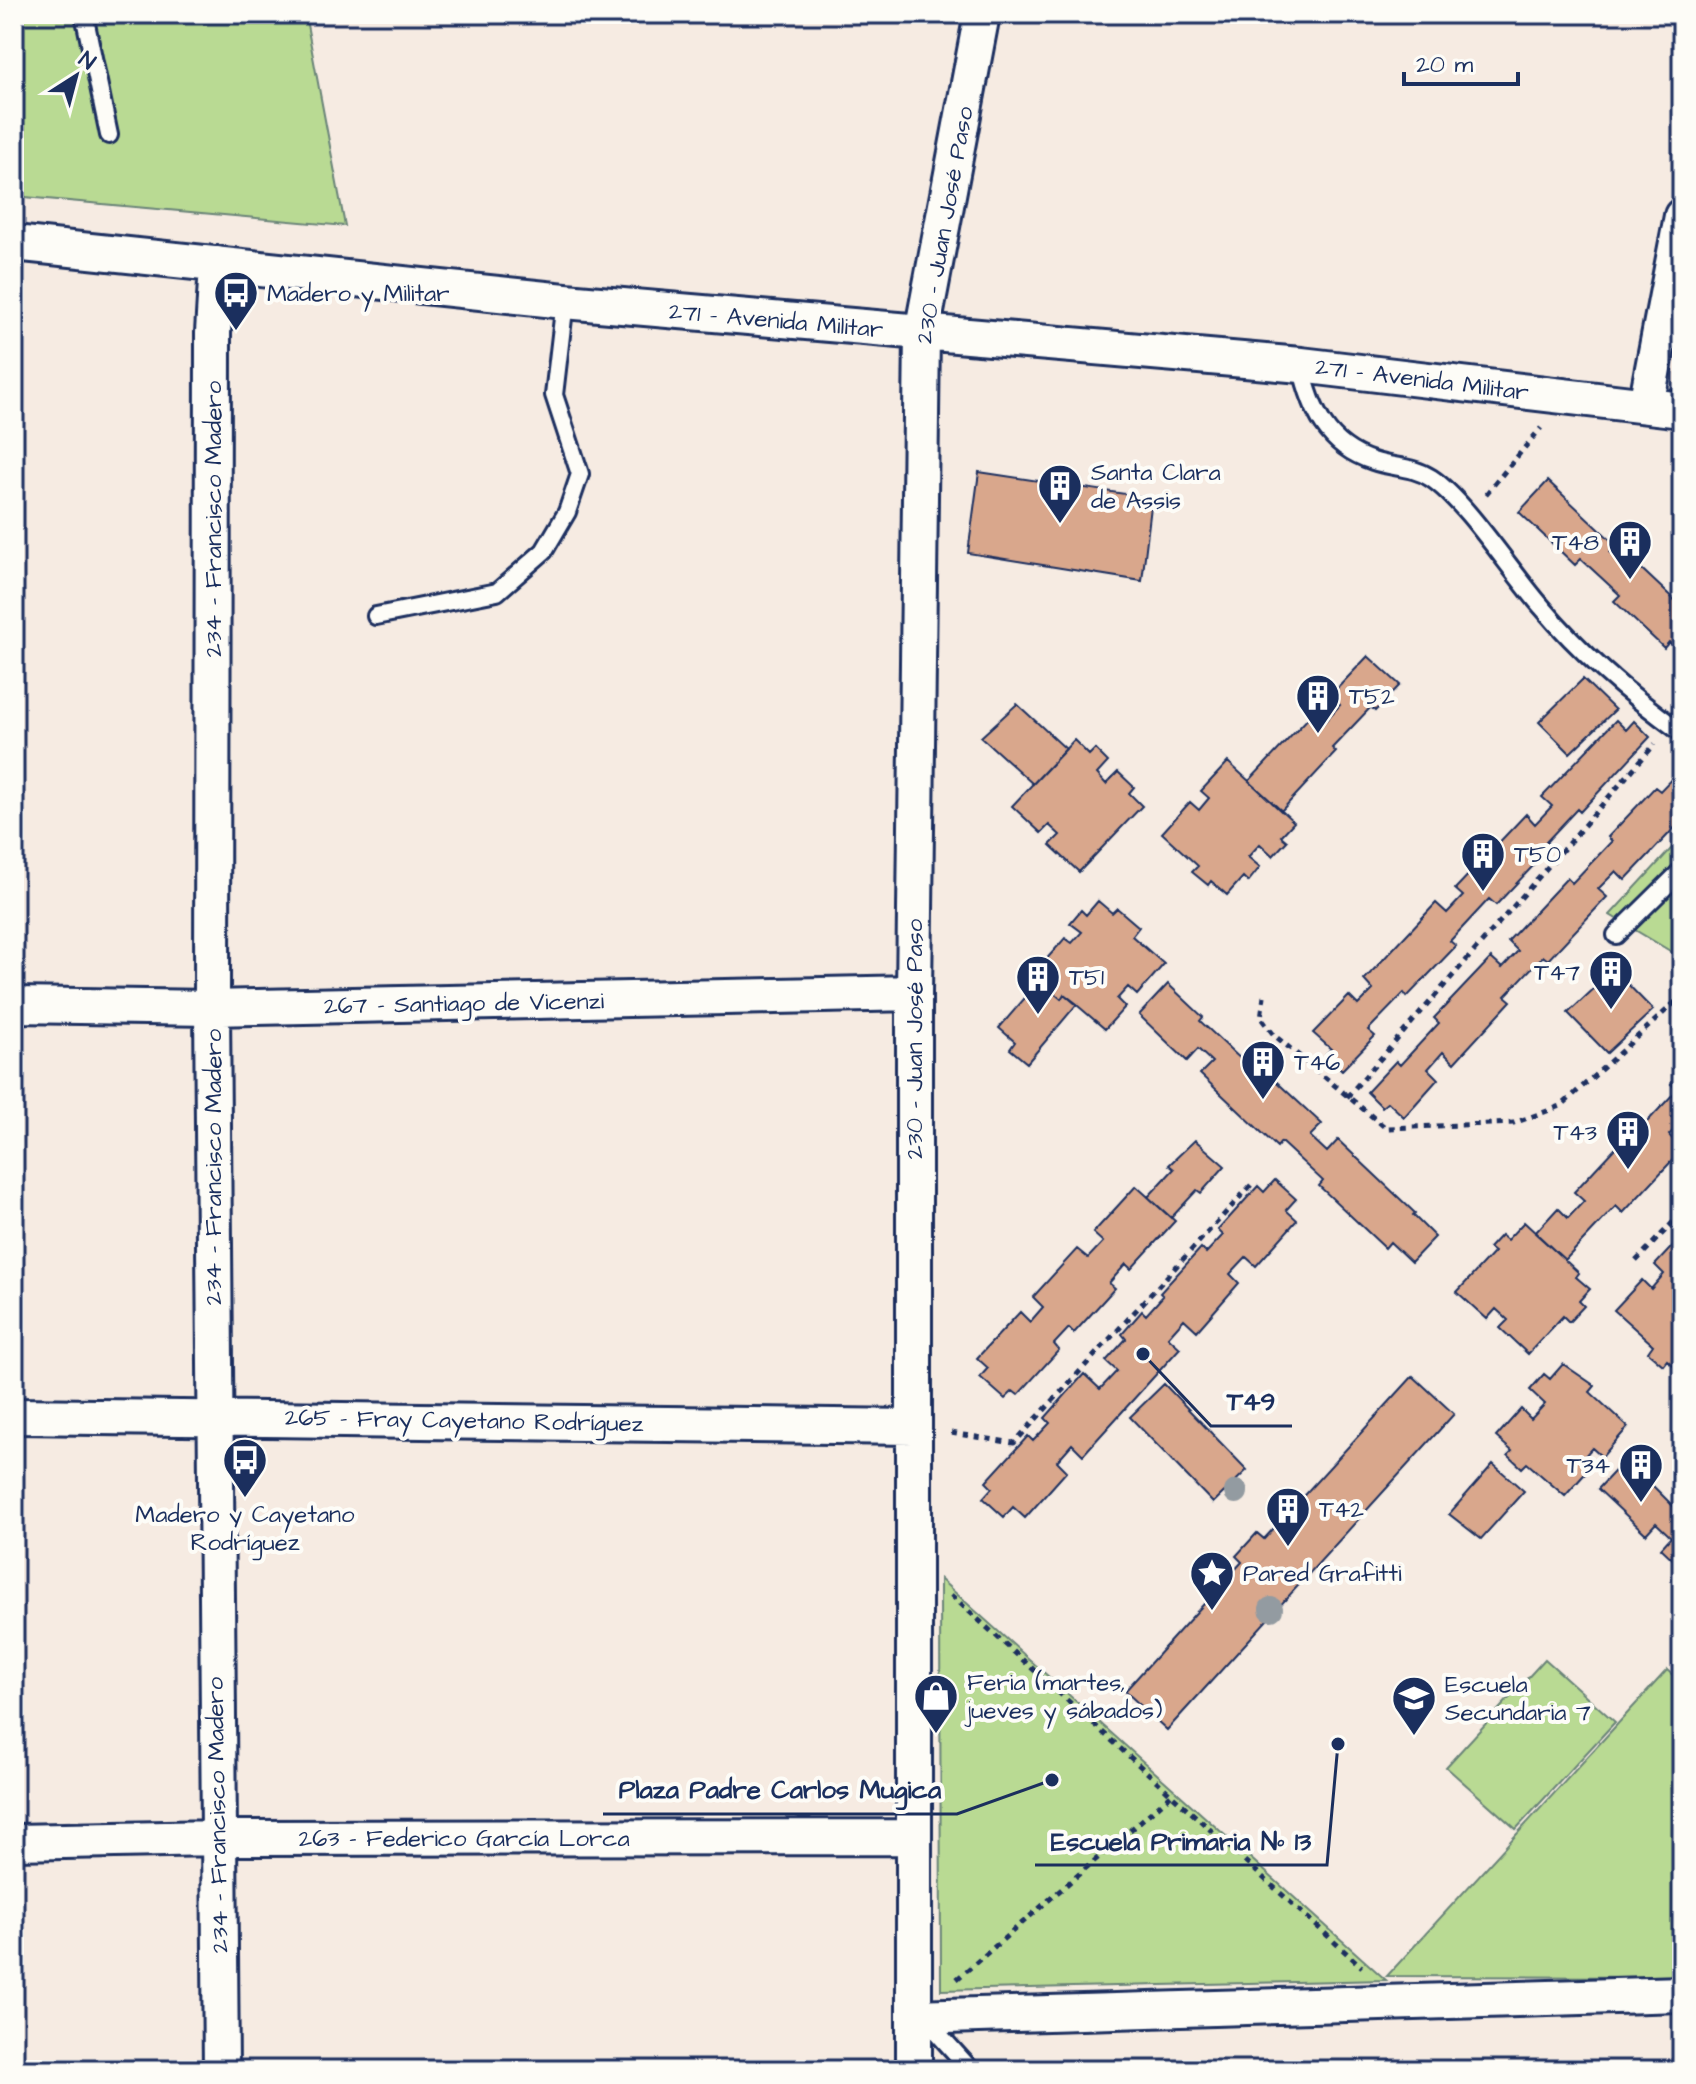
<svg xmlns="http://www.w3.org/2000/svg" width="1696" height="2084" viewBox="0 0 1696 2084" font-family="'Architects Daughter',sans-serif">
	<rect width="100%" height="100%" fill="#f6ebe2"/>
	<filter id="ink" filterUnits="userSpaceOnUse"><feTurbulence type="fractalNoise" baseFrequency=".0125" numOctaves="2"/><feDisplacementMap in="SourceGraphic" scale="16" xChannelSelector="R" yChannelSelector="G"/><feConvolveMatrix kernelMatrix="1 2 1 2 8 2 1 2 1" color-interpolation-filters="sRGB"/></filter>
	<g filter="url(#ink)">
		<!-- green -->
		<path fill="#b9da93" stroke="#6a8478" stroke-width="2" d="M14 14H305L345 226 14 196Z
			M1682 837V958L1610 915Z
			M940 1579 1386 1980 941 1990Z
			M1545 1659 1615 1722 1516 1829 1446 1767Z
			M1667 1670 1682 1683V1977L1387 1976Z"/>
		<!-- building -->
		<path fill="#d9a78c" stroke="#1b2f5e" stroke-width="2" d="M979 472 1152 498 1142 581 968 553Z
			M1548 481 1616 545 1610 552 1626 567 1632 560 1682 607V654L1669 642 1664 648 1614 601 1620 595 1581 559 1575 565 1519 512Z
			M1368 656 1400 685 1375 711 1371 707 1332 748 1336 752 1281 811 1249 781 1313 713 1323 723 1340 705 1330 696Z
			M1583 679 1615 710 1570 753 1539 722Z
			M1017 704 1066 749 1033 784 981 737Z
			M1616 720 1626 730 1634 721 1650 737 1580 812 1577 809 1546 842 1551 847 1496 905 1489 899 1450 941 1456 946 1407 997 1404 993 1368 1030 1375 1036 1342 1070 1326 1054 1331 1049 1313 1033 1349 996 1358 1005 1373 990 1364 980 1436 903 1447 913 1463 896 1455 889 1526 814 1535 824 1552 806 1542 797Z
			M1074 740 1089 755 1095 749 1108 762 1097 774 1106 784 1118 772 1134 787 1129 793 1142 806 1079 872 1050 845 1060 835 1049 825 1041 833 1012 806Z
			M1228 762 1294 822 1281 836 1287 841 1273 856 1260 844 1248 857 1260 867 1248 882 1243 877 1227 895 1211 881 1208 885 1192 872 1198 866 1162 833 1190 802 1199 810 1209 798 1201 791Z
			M1678 772 1682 775V820L1625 880 1616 871 1598 889 1607 897 1548 960 1543 956 1505 996 1511 1001 1454 1063 1443 1052 1428 1069 1438 1079 1404 1117 1388 1102 1382 1107 1367 1092 1396 1061 1400 1065 1439 1023 1434 1018 1491 958 1502 968 1518 951 1508 941 1567 878 1572 883 1612 841 1608 837 1655 787 1660 791Z
			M1098 901 1112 913 1117 908 1139 927 1132 936 1164 964 1137 995 1128 987 1117 999 1125 1007 1105 1029 1064 994 1061 999 1047 987 1050 983 1036 971 1065 938 1072 943 1082 932 1070 923 1081 910 1086 915Z
			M1614 970 1653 1010 1607 1053 1568 1013Z
			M1043 977 1050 983 1047 987 1061 999 1064 994 1077 1004 1027 1063 1010 1049 1015 1042 999 1028Z
			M1168 984 1203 1017 1200 1021 1261 1078 1266 1072 1322 1124 1310 1136 1327 1152 1338 1140 1415 1213 1413 1215 1435 1237 1411 1262 1390 1242 1385 1248 1319 1186 1323 1181 1281 1142 1277 1147 1200 1074 1212 1062 1198 1049 1187 1061 1139 1015Z
			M1682 1072V1121L1669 1135 1682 1150 1623 1213 1616 1206 1565 1260 1535 1233 1558 1208 1568 1218 1584 1201 1574 1192 1641 1120 1645 1124 1677 1090 1671 1084Z
			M1195 1140 1225 1166 1201 1193 1197 1190 1171 1218 1148 1197 1174 1169 1169 1165Z
			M1275 1180 1296 1199 1286 1210 1297 1220 1256 1266 1246 1257 1230 1274 1239 1283 1197 1331 1184 1319 1168 1337 1180 1348 1083 1455 1072 1444 1057 1461 1067 1471 1025 1518 1013 1507 1004 1517 983 1498 992 1488 986 1482 1028 1436 1033 1441 1050 1423 1045 1418 1084 1374 1100 1389 1117 1371 1106 1361 1126 1339 1122 1334 1142 1311 1146 1315 1163 1296 1160 1293 1201 1248 1206 1253 1223 1235 1218 1230 1258 1186 1264 1192Z
			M1136 1186 1175 1221 1131 1269 1126 1264 1109 1283 1115 1288 1074 1333 1069 1328 1054 1344 1059 1350 1018 1395 1013 1391 1005 1399 980 1377 988 1368 977 1358 1020 1312 1030 1322 1043 1307 1033 1297 1077 1249 1088 1258 1103 1242 1093 1233Z
			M1524 1222 1579 1273 1576 1277 1590 1289 1579 1301 1584 1306 1569 1322 1563 1316 1528 1354 1500 1328 1508 1320 1496 1309 1487 1319 1457 1292 1494 1252 1489 1248 1501 1235 1507 1240Z
			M1681 1237 1682 1368 1680 1371 1667 1360 1663 1365 1648 1352 1653 1345 1614 1310 1642 1280 1651 1289 1664 1274 1655 1265Z
			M1563 1364 1595 1386 1590 1392 1628 1427 1602 1457 1592 1448 1583 1458 1592 1466 1565 1496 1527 1463 1522 1468 1508 1455 1512 1451 1496 1437 1521 1409 1531 1419 1545 1404 1530 1390 1544 1374 1550 1379Z
			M1413 1376 1454 1414 1167 1730 1125 1691 1242 1562 1236 1556 1257 1533 1264 1539Z
			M1164 1384 1247 1470 1213 1503 1130 1417Z
			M1626 1459 1682 1515V1568L1661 1548 1671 1537 1656 1523 1646 1534 1598 1489Z
			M1493 1464 1524 1491 1481 1539 1449 1514Z"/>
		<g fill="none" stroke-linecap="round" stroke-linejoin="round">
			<!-- lane casing -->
			<g stroke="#1b2f5e" stroke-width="22">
				<path id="lane" d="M84 14 109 135
					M1301 365C1311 410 1327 446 1373 461 1393 468 1413 466 1431 478 1466 501 1512 573 1542 607 1582 655 1632 697 1682 733
					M376 616 497 592 544 551 567 512 580 474 554 395 565 301
					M1616 935 1682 870
					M924 2018 971 2070"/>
			</g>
			<!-- street casing -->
			<g stroke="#1b2f5e" stroke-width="40">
				<path id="street" d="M14 243 565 301 1301 365 1682 410
					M217 264 213 333 212 1008 221 2070
					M1646 405 1682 216
					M14 1005 212 1008 914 993
					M14 1416 914 1427
					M14 1842 216 1838 914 1837
					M914 2017 1682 1994
					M914 2070V993L922 333 982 14"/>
			</g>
			<!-- path -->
			<path stroke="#1b2f5e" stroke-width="5" stroke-dasharray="6 6" stroke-linecap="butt" d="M1486 494 1541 428
				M1264 996 1261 1018 1274 1035 1386 1128 1514 1123 1561 1106 1682 996
				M1347 1097 1655 744
				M1636 1261 1682 1213
				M951 1433 1014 1443 1253 1183
				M951 1595 1362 1967
				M957 1979 1171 1795"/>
			<!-- lane -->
			<use href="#lane" stroke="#fdfcf7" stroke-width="16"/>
			<!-- street -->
			<use href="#street" stroke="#fdfcf7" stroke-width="34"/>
		</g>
		<!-- trees -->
		<g fill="#939ba1">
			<circle cx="1236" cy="1492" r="12"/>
			<circle cx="1271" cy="1609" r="12"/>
		</g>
	</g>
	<!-- icons -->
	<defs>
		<g id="bus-pin" transform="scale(2.3)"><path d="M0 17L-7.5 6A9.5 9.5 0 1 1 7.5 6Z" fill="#1b2f5e" stroke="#fdfcf7"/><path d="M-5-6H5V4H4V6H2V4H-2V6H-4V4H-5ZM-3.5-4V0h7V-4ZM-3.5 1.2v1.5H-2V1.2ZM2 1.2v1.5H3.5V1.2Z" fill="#fff"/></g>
		<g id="building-pin" transform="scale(2.3)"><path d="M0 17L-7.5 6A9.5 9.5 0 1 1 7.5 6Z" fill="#1b2f5e" stroke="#fdfcf7"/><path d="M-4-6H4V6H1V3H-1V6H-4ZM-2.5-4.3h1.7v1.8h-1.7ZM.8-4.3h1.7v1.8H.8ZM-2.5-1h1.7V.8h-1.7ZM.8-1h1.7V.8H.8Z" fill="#fff"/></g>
		<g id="sight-pin" transform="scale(2.3)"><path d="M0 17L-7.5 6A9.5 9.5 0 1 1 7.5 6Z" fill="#1b2f5e" stroke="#fdfcf7"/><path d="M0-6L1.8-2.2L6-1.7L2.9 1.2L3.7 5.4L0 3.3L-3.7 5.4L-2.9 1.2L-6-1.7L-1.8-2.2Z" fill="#fff"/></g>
		<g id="shop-pin" transform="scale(2.3)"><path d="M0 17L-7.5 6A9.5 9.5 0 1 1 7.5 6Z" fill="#1b2f5e" stroke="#fdfcf7"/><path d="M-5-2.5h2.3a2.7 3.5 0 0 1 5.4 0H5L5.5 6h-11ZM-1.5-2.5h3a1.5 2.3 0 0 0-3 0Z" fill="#fff"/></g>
		<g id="school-pin" transform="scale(2.3)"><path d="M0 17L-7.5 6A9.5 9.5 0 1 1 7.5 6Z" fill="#1b2f5e" stroke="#fdfcf7"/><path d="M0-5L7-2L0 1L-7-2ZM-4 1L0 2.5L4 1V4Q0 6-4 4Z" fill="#fff"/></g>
	</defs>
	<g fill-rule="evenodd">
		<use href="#bus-pin" x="236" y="293"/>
		<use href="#building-pin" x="1060" y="486"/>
		<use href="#building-pin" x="1630" y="542"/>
		<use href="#building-pin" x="1318" y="696"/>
		<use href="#building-pin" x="1483" y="854"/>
		<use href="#building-pin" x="1611" y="972"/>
		<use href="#building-pin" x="1038" y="977"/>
		<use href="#building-pin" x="1263" y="1062"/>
		<use href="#building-pin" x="1628" y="1132"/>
		<use href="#bus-pin" x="245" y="1460"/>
		<use href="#building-pin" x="1641" y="1465"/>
		<use href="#building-pin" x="1288" y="1509"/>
		<use href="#sight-pin" x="1212" y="1573"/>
		<use href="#shop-pin" x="936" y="1696"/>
		<use href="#school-pin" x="1414" y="1698"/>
	</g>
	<g text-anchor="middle" stroke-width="8" stroke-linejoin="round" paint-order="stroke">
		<!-- street labels -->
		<g font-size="24" fill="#1b2f5e" stroke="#fdfcf7">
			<text transform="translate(944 225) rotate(-80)" y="8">230 - Juan José Paso</text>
			<text transform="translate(776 320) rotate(5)" y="8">271 - Avenida Militar</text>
			<text transform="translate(1422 379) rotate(7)" y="8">271 - Avenida Militar</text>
			<text transform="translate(213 519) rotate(-90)" y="8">234 - Francisco Madero</text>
			<text transform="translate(464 1003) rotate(-1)" y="8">267 - Santiago de Vicenzi</text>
			<text transform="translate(914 1039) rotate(-90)" y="8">230 - Juan José Paso</text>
			<text transform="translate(213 1167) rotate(-90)" y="8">234 - Francisco Madero</text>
			<text transform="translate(464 1420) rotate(1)" y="8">265 - Fray Cayetano Rodríguez</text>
			<text transform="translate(217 1815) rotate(-91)" y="8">234 - Francisco Madero</text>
			<text x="464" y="1846">263 - Federico García Lorca</text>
		</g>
		<!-- poi labels -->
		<g font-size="24" fill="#1b2f5e" stroke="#fdfcf7" text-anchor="start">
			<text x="267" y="301">Madero y Militar</text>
			<text x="1091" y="480">Santa Clara<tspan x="1091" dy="28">de Assis</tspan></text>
			<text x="1599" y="550" text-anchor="end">T48</text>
			<text x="1349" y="704">T52</text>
			<text x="1514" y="862">T50</text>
			<text x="1580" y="980" text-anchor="end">T47</text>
			<text x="1069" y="985">T51</text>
			<text x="1294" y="1070">T46</text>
			<text x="1597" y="1140" text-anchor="end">T43</text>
			<text x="1610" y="1473" text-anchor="end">T34</text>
			<text x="1319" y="1517">T42</text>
			<text x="245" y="1522" text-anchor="middle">Madero y Cayetano<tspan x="245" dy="28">Rodríguez</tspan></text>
			<text x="1243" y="1581">Pared Grafitti</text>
			<text x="967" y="1690">Feria (martes,<tspan x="967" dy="28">jueves y sábados)</tspan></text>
			<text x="1445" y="1692">Escuela<tspan x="1445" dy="28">Secundaria 7</tspan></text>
		</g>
	</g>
	<!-- callouts -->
	<path fill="none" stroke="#1b2f5e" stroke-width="3" d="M1143 1354L1211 1426H1292M1052 1780L957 1814H603M1338 1744L1327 1865H1035"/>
	<g fill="#1b2f5e" stroke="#fdfcf7" stroke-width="3">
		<circle cx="1143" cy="1354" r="8"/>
		<circle cx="1052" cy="1780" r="8"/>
		<circle cx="1338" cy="1744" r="8"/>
	</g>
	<g font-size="26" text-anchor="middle" font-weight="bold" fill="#1b2f5e" stroke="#fdfcf7" stroke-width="8" stroke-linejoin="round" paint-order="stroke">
		<text x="1251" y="1410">T49</text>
		<text x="780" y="1798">Plaza Padre Carlos Mugica</text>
		<text x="1181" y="1850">Escuela Primaria Nº 13</text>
	</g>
	<!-- margin -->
	<rect width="1696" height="2084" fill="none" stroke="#fdfcf7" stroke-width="48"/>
	<rect x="24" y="24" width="1648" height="2036" fill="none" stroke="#1b2f5e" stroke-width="3" filter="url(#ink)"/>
	<!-- north arrow -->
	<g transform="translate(76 76) rotate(36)" stroke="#fdfcf7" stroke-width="6" paint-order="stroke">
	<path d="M0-6L14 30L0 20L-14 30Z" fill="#1b2f5e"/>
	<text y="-12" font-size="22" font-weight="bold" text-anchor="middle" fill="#1b2f5e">N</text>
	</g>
	<!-- scale -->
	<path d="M1404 72v12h114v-12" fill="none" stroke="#1b2f5e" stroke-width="4"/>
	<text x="1416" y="72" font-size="24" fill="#1b2f5e" stroke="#fdfcf7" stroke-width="6" paint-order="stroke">20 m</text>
</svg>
